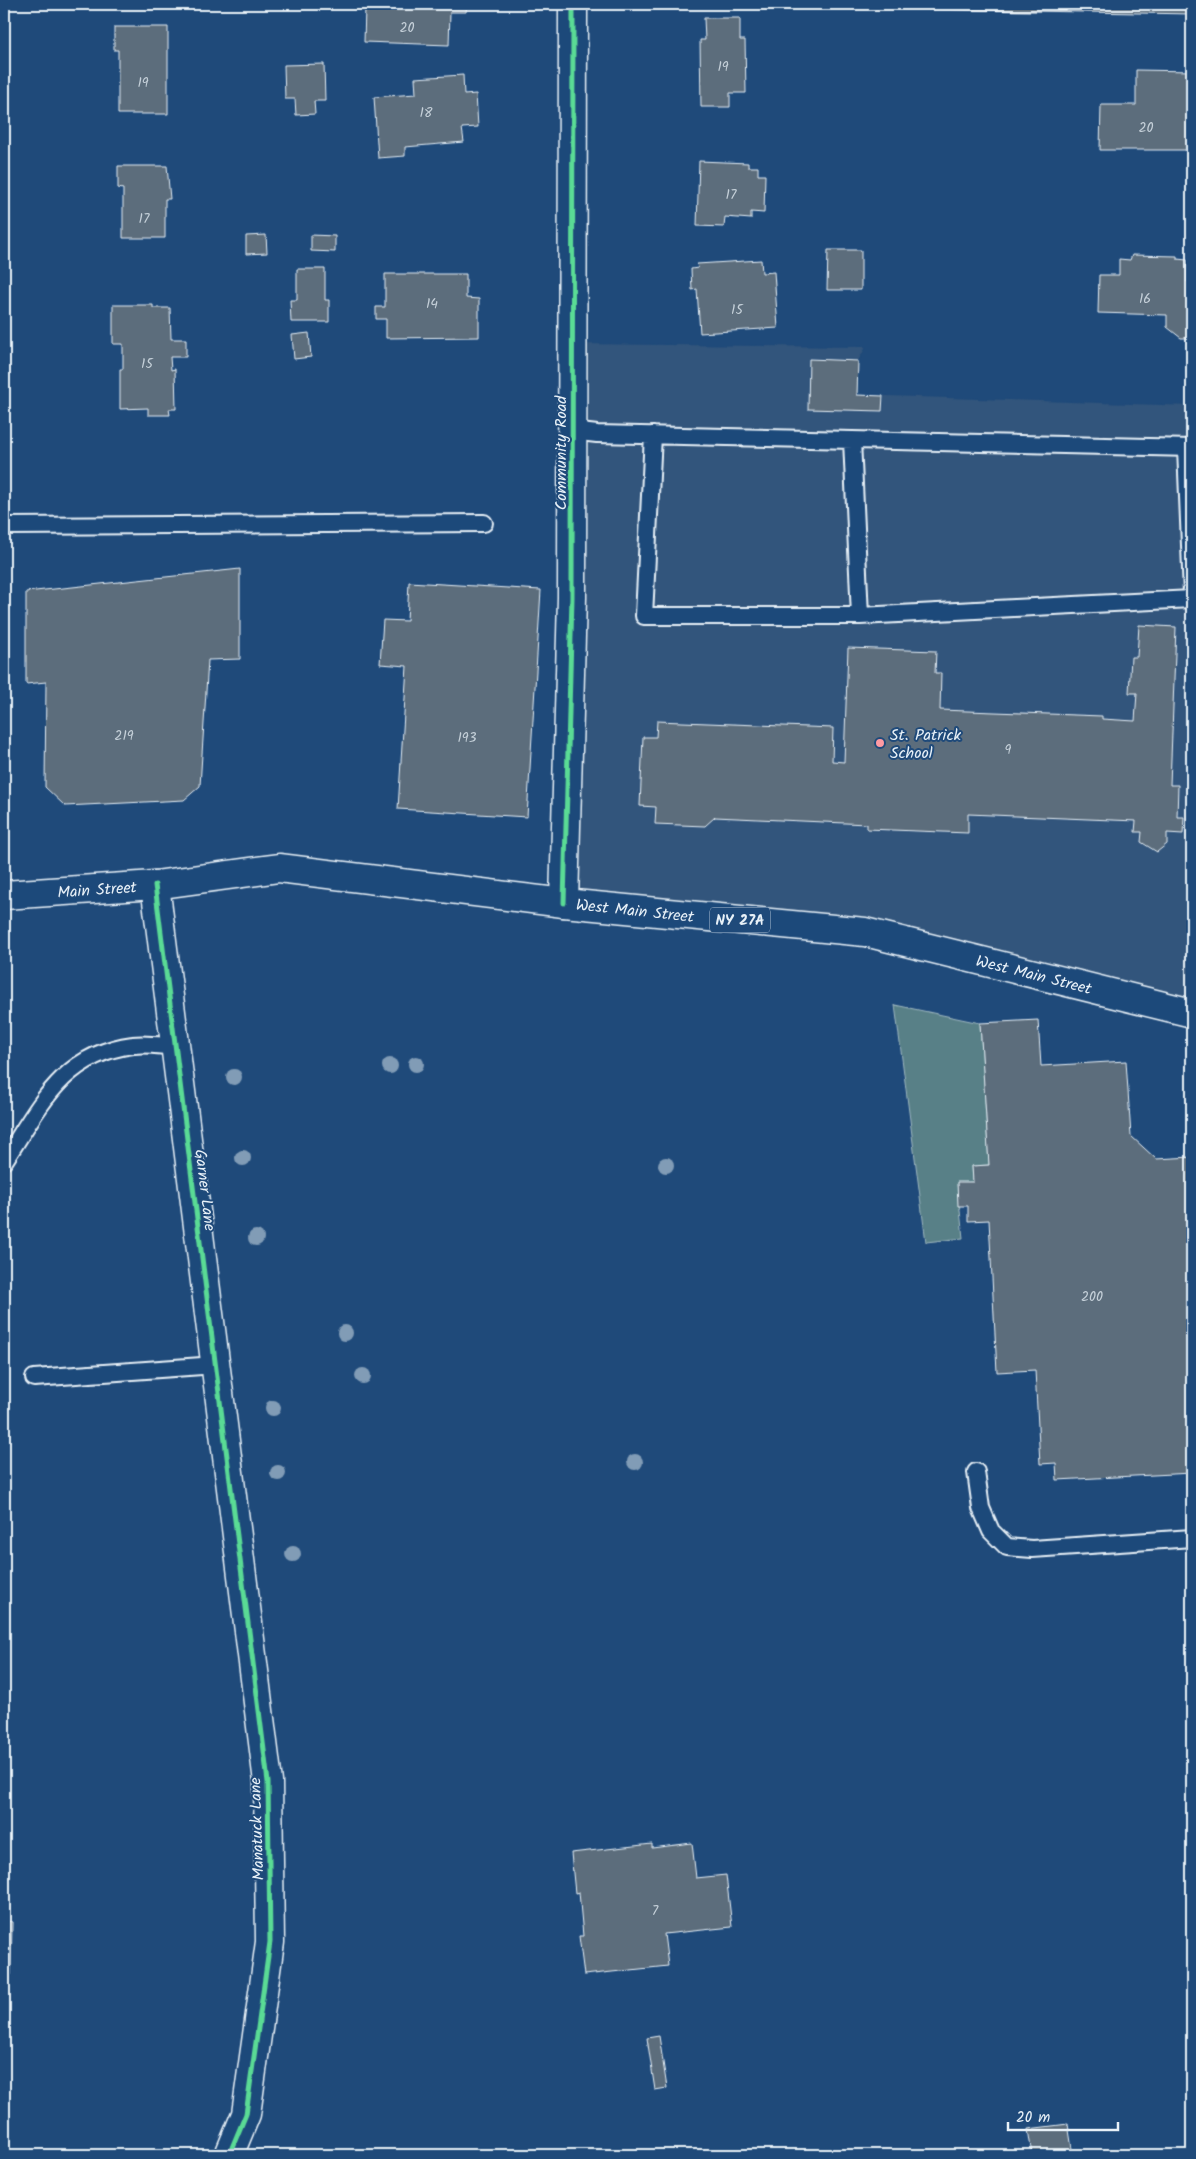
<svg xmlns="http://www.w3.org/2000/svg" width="1196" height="2159" viewBox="0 0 1196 2159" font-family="Kalam,sans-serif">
	<rect width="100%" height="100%" fill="#1f4a7a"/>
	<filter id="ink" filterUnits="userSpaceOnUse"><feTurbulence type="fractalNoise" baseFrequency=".02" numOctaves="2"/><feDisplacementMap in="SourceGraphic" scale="10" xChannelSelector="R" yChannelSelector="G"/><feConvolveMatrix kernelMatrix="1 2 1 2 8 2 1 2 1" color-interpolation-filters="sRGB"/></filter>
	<g filter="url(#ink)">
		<!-- built -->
		<path fill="#31547b" d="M572 344 866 347 858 361V395L1192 406V1013L865 932 564 903Z"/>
		<!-- green -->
		<path fill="#588087" stroke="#a0b8c0" d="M895 1005 980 1023 989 1165 972 1166 973 1182 957 1183 963 1238 926 1242Z"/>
		<!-- building -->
		<path fill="#5c6d7c" stroke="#e8f1f8" d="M399 4H467L466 12H450L449 45 364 42 365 8 399 9Z
			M923 4H1192V14L923 9Z
			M704 18H740V40H745L746 93H730V107H701L700 40H705Z
			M114 27H168V114H118V50H114Z
			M324 64 325 101H314L315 114 296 115 295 99H285L284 65Z
			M1136 70 1192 71V150H1100L1101 105H1136Z
			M463 75 464 95 476 94 478 127 462 128 464 142 405 147V156L378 158 374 97 416 94 415 78Z
			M699 161 748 163V167H758V175H765L764 213 751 212V219L725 217 724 227 697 226Z
			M118 166H167L170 199H165V238H123V189L118 188Z
			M266 235 267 253 246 254V236Z
			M311 235 335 236V252L311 251Z
			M828 250H861V290H827Z
			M1132 255 1177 256V259L1187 260V282H1192V338H1181L1167 327V315L1098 313 1099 275H1119V259L1130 260Z
			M761 260 762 273 774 272 778 328 700 333 697 289 692 290 691 269 698 268 697 264Z
			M297 269H325V300H329V322H291L290 300H297Z
			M385 274H466V298L479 299V337L386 338V319H376V307H385Z
			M113 305H153V308H170L171 339H186V357H170L171 370 175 369 176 409H169L170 415H148V408L120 409V369H123V344H113Z
			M309 333 311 357 294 359 292 335Z
			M809 359 858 361 857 395 883 396 882 411 808 409Z
			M240 569V659L208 660 200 786 184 800 65 806 45 787 46 682 26 684V592Z
			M409 582 541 590 527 817 398 809 407 666 380 664 383 620 407 621Z
			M1139 625 1176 627 1170 785H1178L1177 817H1184L1183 834 1167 833V844L1157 852 1141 842 1142 832H1135L1136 821 968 814V833L867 829V824L715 817 705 826 655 824 656 807 640 806 643 737H656L657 721 833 728 832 761 844 762 848 648 936 651 935 673H941L940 710 1102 716V719L1135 721 1137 693H1129L1131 657H1137Z
			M1038 1020 1041 1066 1126 1061 1131 1136 1156 1159 1192 1157V1473L1057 1480 1056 1463 1040 1464 1035 1370 997 1372 989 1220 968 1221V1206H958L957 1182H973L972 1166 989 1165 980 1023Z
			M692 1843 696 1878 726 1875 732 1927 664 1934 668 1966 584 1975 579 1936H583L579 1892 575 1893 571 1853 652 1844V1848Z
			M4 1883 8 1884V1921L12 1922 11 1975H4Z
			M659 2036 667 2088 655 2090 647 2038Z
			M1068 2124 1073 2155H1032L1028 2129Z"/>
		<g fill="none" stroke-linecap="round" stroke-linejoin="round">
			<!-- service casing -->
			<g stroke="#e8f1f8" stroke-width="20">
				<path id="service" d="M572 431 597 434 1192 448
					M653 435 644 616H860
					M852 440 860 616 1192 599
					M1186 448 1192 594
					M4 526 484 523
					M4 1161C39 1108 62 1054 133 1045 146 1043 162 1046 175 1047
					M34 1378 216 1365
					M976 1472 981 1508 991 1531 1007 1547 1032 1549 1192 1538"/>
			</g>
			<!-- minor casing -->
			<g stroke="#e8f1f8" stroke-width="31">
				<path id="minor" d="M155 885 268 1782 270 1942 246 2114 229 2155
					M564 903 572 597 573 4"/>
			</g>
			<!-- primary casing -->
			<g stroke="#e8f1f8" stroke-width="31">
				<path id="primary" d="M4 895 155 885 279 868 564 903 865 932 1192 1013"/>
			</g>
			<!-- service -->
			<use href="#service" stroke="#1f4a7a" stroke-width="16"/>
			<!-- minor -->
			<use href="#minor" stroke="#1f4a7a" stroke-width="28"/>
			<!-- primary -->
			<use href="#primary" stroke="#1f4a7a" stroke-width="28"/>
			<!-- cycleway casing -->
			<g stroke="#1f4a7a" stroke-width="8">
				<path id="cycleway" d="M155 885 268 1782 270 1942 246 2114 229 2155
					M564 903 572 597 573 4"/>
			</g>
			<!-- cycleway -->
			<use href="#cycleway" stroke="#5adb95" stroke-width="5"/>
		</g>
		<!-- trees -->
		<g fill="#819cb6">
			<circle cx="416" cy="1064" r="8"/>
			<circle cx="390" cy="1066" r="8"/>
			<circle cx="234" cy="1077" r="8"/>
			<circle cx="243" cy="1158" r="8"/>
			<circle cx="666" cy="1165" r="8"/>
			<circle cx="256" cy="1238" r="8"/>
			<circle cx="345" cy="1333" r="8"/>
			<circle cx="363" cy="1376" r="8"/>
			<circle cx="273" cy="1408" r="8"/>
			<circle cx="635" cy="1462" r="8"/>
			<circle cx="278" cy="1473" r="8"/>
			<circle cx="293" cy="1554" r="8"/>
		</g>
	</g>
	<!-- markers -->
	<circle fill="#ff9aa2" stroke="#1f4a7a" stroke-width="2" cx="880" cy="743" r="5"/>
	<g text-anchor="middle" stroke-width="4" stroke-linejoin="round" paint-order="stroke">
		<!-- number labels -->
		<g font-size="14" fill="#c5d0d9">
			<text x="407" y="32">20</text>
			<text x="723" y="71">19</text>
			<text x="143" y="87">19</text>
			<text x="426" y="117">18</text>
			<text x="1146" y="132">20</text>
			<text x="731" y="199">17</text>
			<text x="144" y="223">17</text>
			<text x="1145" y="303">16</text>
			<text x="432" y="308">14</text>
			<text x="737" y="314">15</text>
			<text x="147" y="368">15</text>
			<text x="124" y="740">219</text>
			<text x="467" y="742">193</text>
			<text x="1008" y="754">9</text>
			<text x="1092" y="1301">200</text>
			<text x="655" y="1915">7</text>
		</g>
		<!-- shield labels -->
		<rect fill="#1f4a7a" stroke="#acbfd2" stroke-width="1" x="710" y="907.5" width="60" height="25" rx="4"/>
		<g font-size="15" font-weight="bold" fill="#e8f1f8">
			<text x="740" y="925">NY 27A</text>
		</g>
		<!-- street labels -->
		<g font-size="16" fill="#e8f1f8" stroke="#1f4a7a">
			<text transform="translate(560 453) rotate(-90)" y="6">Community Road</text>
			<text transform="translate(97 889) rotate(-4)" y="6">Main Street</text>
			<text transform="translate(635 910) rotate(6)" y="6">West Main Street</text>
			<text transform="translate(1034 974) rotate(14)" y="6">West Main Street</text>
			<text transform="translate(206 1190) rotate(83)" y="6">Garner Lane</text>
			<text transform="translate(256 1829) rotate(-92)" y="6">Manatuck Lane</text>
		</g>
		<!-- poi labels -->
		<g font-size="16" fill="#e8f1f8" stroke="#1f4a7a" text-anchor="start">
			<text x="890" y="740">St. Patrick<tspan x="890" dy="18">School</tspan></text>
		</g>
	</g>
	<!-- margin -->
	<rect width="1196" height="2159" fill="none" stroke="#1f4a7a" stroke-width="20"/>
	<rect x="10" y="10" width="1176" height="2139" fill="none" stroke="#e8f1f8" stroke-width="2" filter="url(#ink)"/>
	<!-- scale -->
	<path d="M1008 2122v8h110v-8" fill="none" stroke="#e8f1f8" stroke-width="2.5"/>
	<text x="1016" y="2122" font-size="15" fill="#e8f1f8" stroke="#1f4a7a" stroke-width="4" paint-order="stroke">20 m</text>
</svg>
